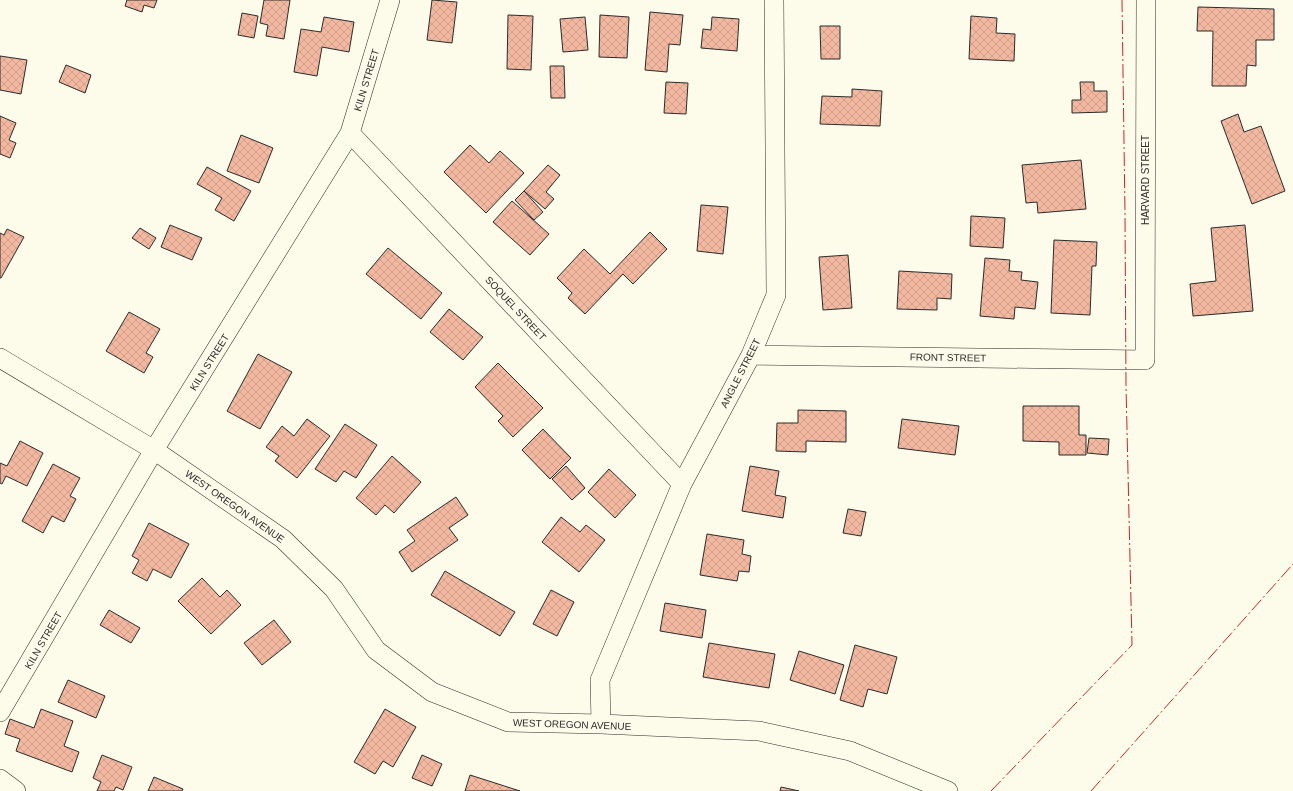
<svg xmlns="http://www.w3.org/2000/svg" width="1293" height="791" viewBox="0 0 1293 791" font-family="Arial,sans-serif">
	<defs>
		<pattern id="building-cross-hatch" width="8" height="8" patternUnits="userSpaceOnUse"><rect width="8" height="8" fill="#f2b8a0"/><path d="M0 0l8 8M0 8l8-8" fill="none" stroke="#d09e8a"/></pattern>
	</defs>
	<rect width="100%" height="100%" fill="#fdfbea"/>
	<!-- building -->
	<path fill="url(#building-cross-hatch)" stroke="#2b2b2b" d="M127 0H157L154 8 144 5 142 12 125 6Z
		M264 0H290L284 39 266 36 268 25 260 23Z
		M432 0 457 2 452 43 427 40Z
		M1198 7 1274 9V40H1256V66L1247 65 1246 86H1212L1213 31H1197Z
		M650 12 683 15 680 45 669 44 667 72 645 70Z
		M242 13 258 16 254 38 238 35Z
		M508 15 533 16 531 70 507 69Z
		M600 15 629 17 627 58 599 57Z
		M971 16 997 18 996 33 1015 34 1014 61 969 59Z
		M324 17 354 22 349 52 322 47 317 76 294 72 301 29 321 32Z
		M585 17 588 50 563 52 560 19Z
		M712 17 739 19 737 51 701 48 703 29 711 30Z
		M820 26H840V59H821Z
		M0 56 27 60 21 94 0 90Z
		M66 65 91 75 85 93 59 82Z
		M550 66H564L565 98H551Z
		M666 82 688 83 686 114 664 113Z
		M1080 82H1094V91H1107V112L1072 113V100H1081Z
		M852 89 882 91 880 126 820 124 822 96 852 97Z
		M1238 114 1244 132 1261 126 1285 191 1252 204 1221 121Z
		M0 116 16 123 9 140 16 143 10 158 0 154Z
		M241 135 273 148 259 183 227 171Z
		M470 145 489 163 500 151 524 173 486 213 444 172Z
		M1081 160 1086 209 1038 213 1037 202 1026 203 1022 165Z
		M548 165 560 175 546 192 554 199 545 209 524 191Z
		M207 167 251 191 234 221 215 210 222 198 197 184Z
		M524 191 543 212 534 220 515 200Z
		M512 201 549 234 530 255 493 222Z
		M701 205 728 207 723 254 697 251Z
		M971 216 1005 218 1003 248 970 246Z
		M170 225 202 238 192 260 161 247Z
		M1245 225 1253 311 1193 316 1190 284 1216 281 1211 228Z
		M140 228 156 238 149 249 132 238Z
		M7 229 24 237 1 278H0V233L4 235Z
		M650 232 667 249 633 284 623 274 585 314 568 298 572 293 557 278 584 249 610 274Z
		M1054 240 1097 242 1096 266H1092L1090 315 1051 313Z
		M388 248 442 293 421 319 366 274Z
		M848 255 852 308 823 310 819 257Z
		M985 258 1010 260 1009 271 1022 272 1021 280 1038 282 1035 309 1015 307 1014 319 980 316Z
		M899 271 952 274 951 299 937 298V310L897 309Z
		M449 309 483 337 463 360 430 332Z
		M129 312 160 329 146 353 153 357 144 373 106 351Z
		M258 354 292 372 260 429 227 411Z
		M498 363 543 408 513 437 498 421 503 416 475 387Z
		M1023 406H1079V435H1086V455H1059V442L1023 441Z
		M798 410 846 411V442L806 441V452L776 451 777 423H798Z
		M307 419 330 436 297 478 275 461 279 456 266 447 282 426 294 436Z
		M902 419 959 426 955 455 898 448Z
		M345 424 377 445 356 478 344 471 336 482 315 469Z
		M543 429 571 458 550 479 522 450Z
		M1089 438 1109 439 1108 455 1087 453Z
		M20 441 43 453 27 486 6 476 2 484 0 483V463L7 466Z
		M392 456 421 482 394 513 385 505 376 515 356 498Z
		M53 464 80 478 70 496 76 499 64 522 52 516 43 533 22 521Z
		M566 466 585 488 572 500 552 479Z
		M750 466 779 471 775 495 786 497 783 518 742 511Z
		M609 469 636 495 615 518 588 492Z
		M456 497 468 515 449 528 458 540 412 572 399 552 415 541 407 530Z
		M848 509 866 512 861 536 843 533Z
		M561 517 580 532 586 525 605 540 579 572 542 542Z
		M149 523 189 544 171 578 153 569 147 581 132 573 139 560 132 556Z
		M707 534 744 540 742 554 751 556 749 572 739 571 737 581 700 575Z
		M445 571 515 612 500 636 431 595Z
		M202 578 220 597 227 590 241 605 211 634 178 601Z
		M551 590 574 602 557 636 533 624Z
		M665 603 706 610 702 638 660 631Z
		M109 610 140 628 131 643 100 625Z
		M274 620 291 642 262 665 244 643Z
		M709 643 775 654 769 688 703 677Z
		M855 645 897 657 887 694 868 689 863 707 840 700Z
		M799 651 844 665 835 694 790 680Z
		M68 680 105 696 96 718 58 702Z
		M41 709 73 721 64 746 79 752 72 772 16 751 20 739 5 734 10 719 34 728Z
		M385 709 416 727 393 767 383 761 375 774 354 762Z
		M102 755 132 767 123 790 116 787 114 791H97L101 782 93 778Z
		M422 755 442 764 432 786 412 778Z
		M470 775 520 791H465Z
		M154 777 183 789 182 791H148Z
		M781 787 799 791H780Z"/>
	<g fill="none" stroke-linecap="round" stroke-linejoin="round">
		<!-- street casing -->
		<g stroke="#2b2b2b" stroke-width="20">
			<path id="street" d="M350 133 682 484
				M751 355 1145 360 1146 0
				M0 358 154 450 283 539 334 589 376 650 432 692 508 722 601 724 759 731 850 751 948 791
				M0 712 154 450 350 133 390 0
				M601 724 600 680 682 484 751 355 776 295 774 0
				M0 779 16 791"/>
		</g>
		<!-- street -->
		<use href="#street" stroke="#fdfbea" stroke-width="19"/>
		<!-- power -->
		<path stroke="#c62828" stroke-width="1" stroke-dasharray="14 3 2 3" stroke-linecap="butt" d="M991 791 1132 645 1126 386 1125 213 1122 0
			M1091 791 1293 564"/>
	</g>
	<g text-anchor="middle" stroke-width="3" stroke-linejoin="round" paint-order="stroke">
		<!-- street labels -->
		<g font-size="10" fill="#2b2b2b" stroke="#fdfbea">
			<text transform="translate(366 80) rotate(-73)" y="4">KILN STREET</text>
			<text transform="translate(1145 180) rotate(-90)" y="4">HARVARD STREET</text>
			<text transform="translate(516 308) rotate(47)" y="4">SOQUEL STREET</text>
			<text transform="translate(948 357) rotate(1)" y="4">FRONT STREET</text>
			<text transform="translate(209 362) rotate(-58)" y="4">KILN STREET</text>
			<text transform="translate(740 373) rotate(-63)" y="4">ANGLE STREET</text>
			<text transform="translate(235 506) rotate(35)" y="4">WEST OREGON AVENUE</text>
			<text transform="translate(43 640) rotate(-60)" y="4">KILN STREET</text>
			<text transform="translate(572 724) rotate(2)" y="4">WEST OREGON AVENUE</text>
		</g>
	</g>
</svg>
